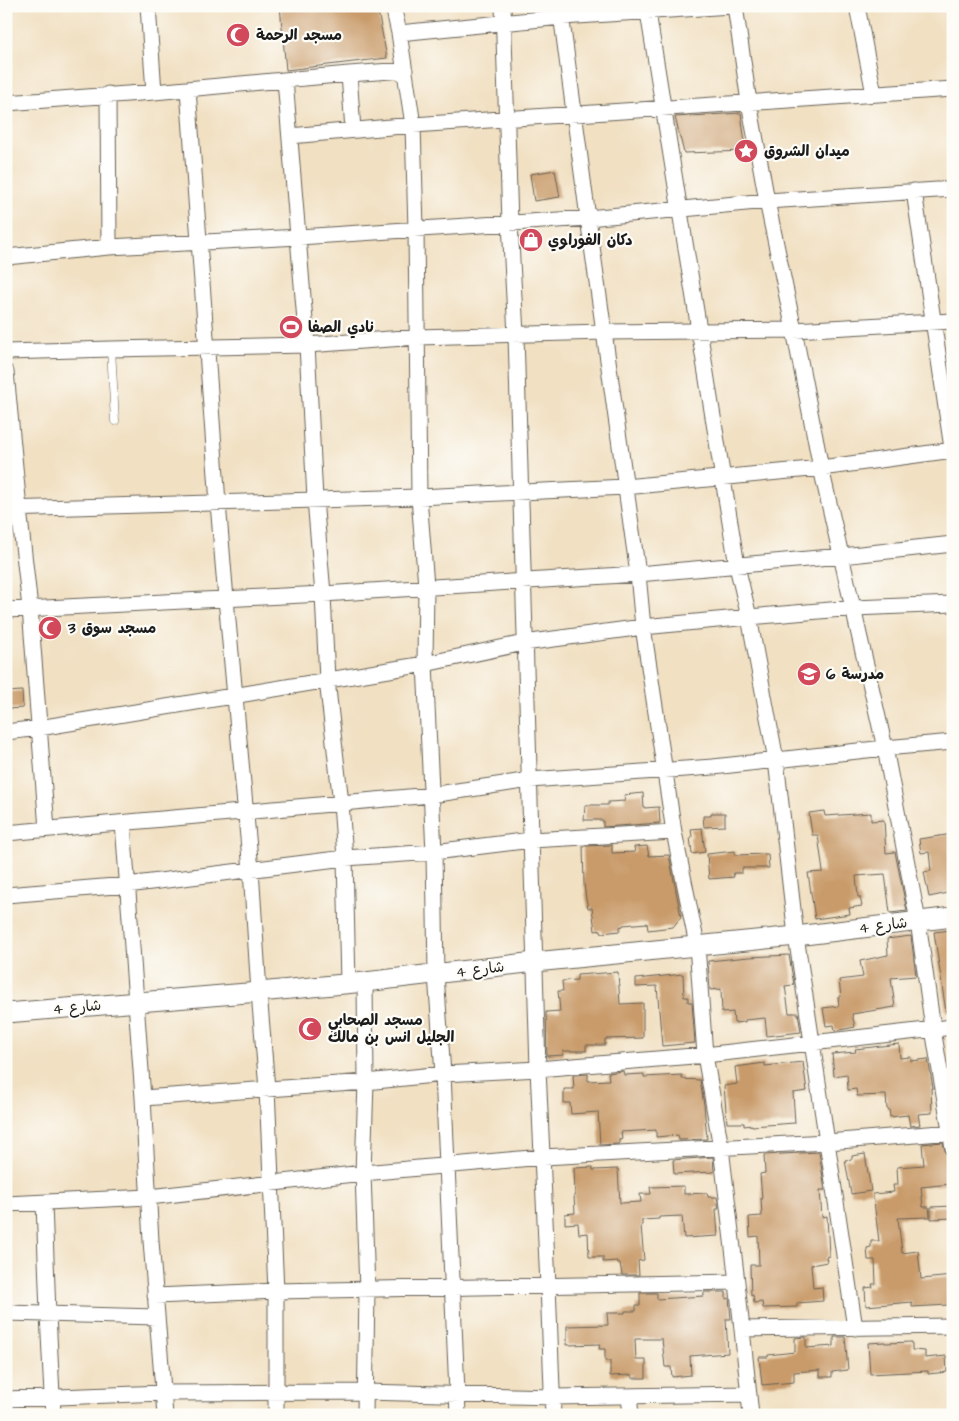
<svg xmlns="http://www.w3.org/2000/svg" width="959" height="1421" viewBox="0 0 959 1421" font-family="'Architects Daughter','Playpen Sans Arabic',sans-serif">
	<rect width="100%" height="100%" fill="#fdfcf7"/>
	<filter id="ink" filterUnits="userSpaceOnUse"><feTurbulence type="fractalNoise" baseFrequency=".02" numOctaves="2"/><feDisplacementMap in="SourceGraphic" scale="10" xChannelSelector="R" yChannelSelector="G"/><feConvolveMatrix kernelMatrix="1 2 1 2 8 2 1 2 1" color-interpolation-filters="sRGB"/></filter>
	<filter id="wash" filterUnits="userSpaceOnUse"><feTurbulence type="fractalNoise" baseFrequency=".0096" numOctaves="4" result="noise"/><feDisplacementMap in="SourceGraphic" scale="20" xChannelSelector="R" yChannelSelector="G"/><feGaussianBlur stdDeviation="1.12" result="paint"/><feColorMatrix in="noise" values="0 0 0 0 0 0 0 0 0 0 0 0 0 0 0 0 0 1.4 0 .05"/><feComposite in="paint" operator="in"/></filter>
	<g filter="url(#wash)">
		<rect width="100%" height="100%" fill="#f1e0c2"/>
		<g id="blocks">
			<!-- building -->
			<path fill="#c99b6b" d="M280 6H377L387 58 286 70Z
				M741 113 746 151 684 153 675 117Z
				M555 170 560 197 534 201 530 174Z
				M22 691 23 708 6 709V692Z
				M643 793 644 808 659 807 660 823 603 827V820H584L585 805H608V802L625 801 624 795Z
				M824 811 825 816 871 813V821L884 820 886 853 895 852 907 911 890 913 885 874 856 876 858 897H860L862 906 849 908 850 914 815 919 808 873 823 872 818 835H812L809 813Z
				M711 813H725V826L704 827 703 816H711Z
				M702 828 705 852 692 854 690 837H692L691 829Z
				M953 834V892L929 897 924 872 931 871 929 852 921 853 919 839Z
				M612 845V853L635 852 634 847 647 846 649 856 669 855 681 917 673 927 648 930 647 923 623 925V926L620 927V931L602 933 601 930 595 931 592 908H588L586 899 584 884 583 846Z
				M735 851V855L768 854 769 868H742V873H733L734 877 709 879 707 854Z
				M951 930 953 945V1011L946 1012 934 932Z
				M911 936 916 976 891 978 895 1007 852 1014 855 1027 835 1031 834 1025 826 1026 823 1008 839 1006 838 997H841L839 980 863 977 860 961 888 955 887 939Z
				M789 955 794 985 785 986 789 1013H798L801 1032 767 1036 765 1018 745 1020V1022L734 1023 733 1012 722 1013 721 989 710 990 708 961 749 957Z
				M618 972 620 1004 643 1003V1038L605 1039V1045H586V1051H563V1055L547 1056 546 1012 560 1011 558 991H563L562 981 577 980V975Z
				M683 974 684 997H688V1002H692L695 1043 662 1046 657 986 636 987V979Z
				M899 1044 900 1058 911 1057V1061L928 1059 933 1088H931L932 1113 918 1114 920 1125 910 1126 908 1115 890 1117 889 1109H887L886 1095 857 1096 856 1089 848 1090 847 1074 834 1076 832 1054 856 1052 855 1049Z
				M803 1062 807 1091 793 1093 795 1123 752 1126V1125L744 1126V1123H727L724 1086 737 1084 735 1067 765 1063V1066Z
				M623 1071 624 1075 644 1074V1077L682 1075V1079L700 1080 704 1105 707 1139 679 1140 678 1135 656 1137V1130L621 1132 622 1139 619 1140V1144L600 1145 598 1112 571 1114 570 1103H564V1089H574L573 1075 588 1074V1081L609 1080 608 1073Z
				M943 1142 946 1154 950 1157H948L951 1184 921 1187 923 1207H929L930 1217 898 1218 902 1253 918 1251 921 1279 953 1276V1297L948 1299V1305L912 1307V1302L866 1306 865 1288 873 1287 872 1284H876L875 1260H868L867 1248 871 1247V1241H879L873 1194 894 1192 893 1185H898L897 1167 924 1165 922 1144Z
				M819 1152 825 1190H820L822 1217 827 1216 829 1256 826 1257 827 1262 811 1265 813 1288 822 1287 823 1301 797 1303V1307L763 1308 762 1302 754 1303 753 1295 751 1296 750 1265H759L758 1236 750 1237 749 1217 762 1216 761 1198H762L760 1174 765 1173 764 1155Z
				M865 1154 871 1191 851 1194 845 1160 852 1159V1156Z
				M713 1157 714 1172 674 1174 673 1160Z
				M593 1167V1170L618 1169 620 1203 641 1202 640 1194H651L650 1187 684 1186V1194L707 1193 708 1197H717L719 1209H716L718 1236 684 1238 682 1216 659 1217V1219L642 1220V1226H641L644 1260 638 1261 639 1275H622L620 1263H617V1261L603 1262V1257H589L588 1233 579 1234 578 1223 565 1224V1214L575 1213 574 1195H575L574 1168Z
				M953 1206V1218L931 1219V1207Z
				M704 1292H726V1299L729 1298 731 1319H726L728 1353 690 1356 691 1375 672 1377 671 1367H665L662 1339H635L636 1360H646V1378H632V1375L610 1376V1361H605V1349H599L600 1344 567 1345V1326L608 1325 607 1313H625V1311H636V1305H640V1293H657V1299L704 1296Z
				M806 1337V1348L834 1346V1337H845L848 1370 832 1372V1377H820V1370L794 1372V1382L762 1385 759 1357H768V1355L795 1352V1338Z
				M885 1342V1343L912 1342V1350L925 1351V1358L946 1356 947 1372 928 1374V1371L870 1374 868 1343Z"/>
		</g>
	</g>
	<g filter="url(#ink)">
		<use href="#blocks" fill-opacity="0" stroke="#676156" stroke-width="1"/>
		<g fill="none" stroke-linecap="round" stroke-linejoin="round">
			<!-- service casing -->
			<g stroke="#676156" stroke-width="9">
				<path id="service" d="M111 349 115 421"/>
			</g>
			<!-- minor casing -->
			<g stroke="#676156" stroke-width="17">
				<path id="minor" d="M148 6 154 92
					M393 6 399 33 413 125 416 229 419 497 426 586 425 664 434 852 436 974 443 1074 458 1415
					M503 6 510 223 516 335 538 1069 548 1285 553 1415
					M560 6 588 218 638 574 643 627 674 832 697 945 705 1055 721 1148 737 1282 751 1415
					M647 6 737 566 749 617 776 760 796 936 855 1328
					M735 6 749 102 767 201 794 330 821 468 885 748 918 921 933 1029 953 1148
					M857 6 874 94
					M399 33 562 17 731 6
					M349 74 353 130
					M285 80 307 345 315 499 323 594 327 680 341 803 345 858 348 983
					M188 89 218 503 226 599 251 870 259 992 267 1089 276 1291V1415
					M108 94 109 247
					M6 103 154 92 349 74 405 70
					M290 136 413 125 953 89
					M914 191 953 455
					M6 257 109 247 299 237 588 218 767 201 953 189
					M6 352 111 349 307 345 418 337 604 332 794 330 953 321
					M6 372 19 509 30 608 47 829
					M6 509 419 497 625 487 821 468 953 450
					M6 610 323 594 638 574 842 556 953 544
					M6 732 39 728 425 664 524 643 643 627 749 617 854 608 953 604
					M123 823 143 1098 151 1241 165 1415
					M6 833 431 795 530 780 713 767 885 748 953 742
					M6 895 127 885 345 858 434 852 531 840 674 832
					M143 1098 366 1082 443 1074 538 1069 705 1055 953 1027
					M44 1203 48 1314 53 1415
					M6 1204 149 1197 363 1173 543 1157 827 1142 953 1132
					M155 1296 276 1291 737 1282
					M6 1313 157 1317
					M742 1329 953 1326
					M629 1396 631 1415
					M6 1399 163 1393 365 1392 553 1397 749 1394
					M365 1415 367 1290 363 1173 366 1082 365 982"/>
			</g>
			<!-- tertiary casing -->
			<g stroke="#676156" stroke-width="21">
				<path id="tertiary" d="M6 1013 259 992 365 982 535 962 796 936 953 917"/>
			</g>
			<!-- service -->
			<use href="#service" stroke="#fff" stroke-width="8"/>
			<!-- minor -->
			<use href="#minor" stroke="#fff" stroke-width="15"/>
			<!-- tertiary -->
			<use href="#tertiary" stroke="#fff" stroke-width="19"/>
		</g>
	</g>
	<!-- icons -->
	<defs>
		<g id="mosque-disc" transform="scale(1.25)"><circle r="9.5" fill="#d1495b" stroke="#fdfcf7"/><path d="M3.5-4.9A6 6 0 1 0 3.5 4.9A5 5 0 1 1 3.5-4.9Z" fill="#fff"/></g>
		<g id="sight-disc" transform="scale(1.25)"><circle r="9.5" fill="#d1495b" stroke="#fdfcf7"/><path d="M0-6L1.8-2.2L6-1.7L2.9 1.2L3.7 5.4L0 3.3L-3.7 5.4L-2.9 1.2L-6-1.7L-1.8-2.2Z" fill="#fff"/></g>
		<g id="shop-disc" transform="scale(1.25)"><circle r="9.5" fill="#d1495b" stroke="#fdfcf7"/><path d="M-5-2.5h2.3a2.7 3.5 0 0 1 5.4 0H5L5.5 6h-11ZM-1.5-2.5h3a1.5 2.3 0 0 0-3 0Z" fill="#fff"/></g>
		<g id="stadium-disc" transform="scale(1.25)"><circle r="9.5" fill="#d1495b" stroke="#fdfcf7"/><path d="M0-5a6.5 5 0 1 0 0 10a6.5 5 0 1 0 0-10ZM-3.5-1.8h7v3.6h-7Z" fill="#fff"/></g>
		<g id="school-disc" transform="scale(1.25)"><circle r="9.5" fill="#d1495b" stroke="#fdfcf7"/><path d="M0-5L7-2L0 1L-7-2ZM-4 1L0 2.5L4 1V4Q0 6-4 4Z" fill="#fff"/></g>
	</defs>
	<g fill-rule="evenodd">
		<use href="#mosque-disc" x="238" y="35"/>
		<use href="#sight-disc" x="746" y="151"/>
		<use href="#shop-disc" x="531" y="240"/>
		<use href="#stadium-disc" x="291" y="327"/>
		<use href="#mosque-disc" x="50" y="628"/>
		<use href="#school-disc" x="809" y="674"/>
		<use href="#mosque-disc" x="310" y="1029"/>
	</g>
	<g text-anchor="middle" stroke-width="4.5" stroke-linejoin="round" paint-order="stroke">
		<!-- poi labels -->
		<g font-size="15" font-weight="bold" fill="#1c1c1c" stroke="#fdfcf7" text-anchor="start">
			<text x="256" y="40">مسجد الرحمة</text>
			<text x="764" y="156">ميدان الشروق</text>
			<text x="548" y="245">دكان الفوراوي</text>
			<text x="308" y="332">نادي الصفا</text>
			<text x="68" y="633">مسجد سوق 3</text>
			<text x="826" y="679">مدرسة 6</text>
			<text x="328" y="1025">مسجد الصحابي<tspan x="328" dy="17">الجليل انس بن مالك</tspan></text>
		</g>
		<!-- street labels -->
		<g font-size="15" fill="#1c1c1c" stroke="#fdfcf7">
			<text transform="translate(883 925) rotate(-7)" y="5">شارع 4</text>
			<text transform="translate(480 969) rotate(-7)" y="5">شارع 4</text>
			<text transform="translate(77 1007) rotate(-5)" y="5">شارع 4</text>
		</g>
	</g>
	<!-- margin -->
	<rect width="959" height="1421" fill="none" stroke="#fdfcf7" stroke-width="25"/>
</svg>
